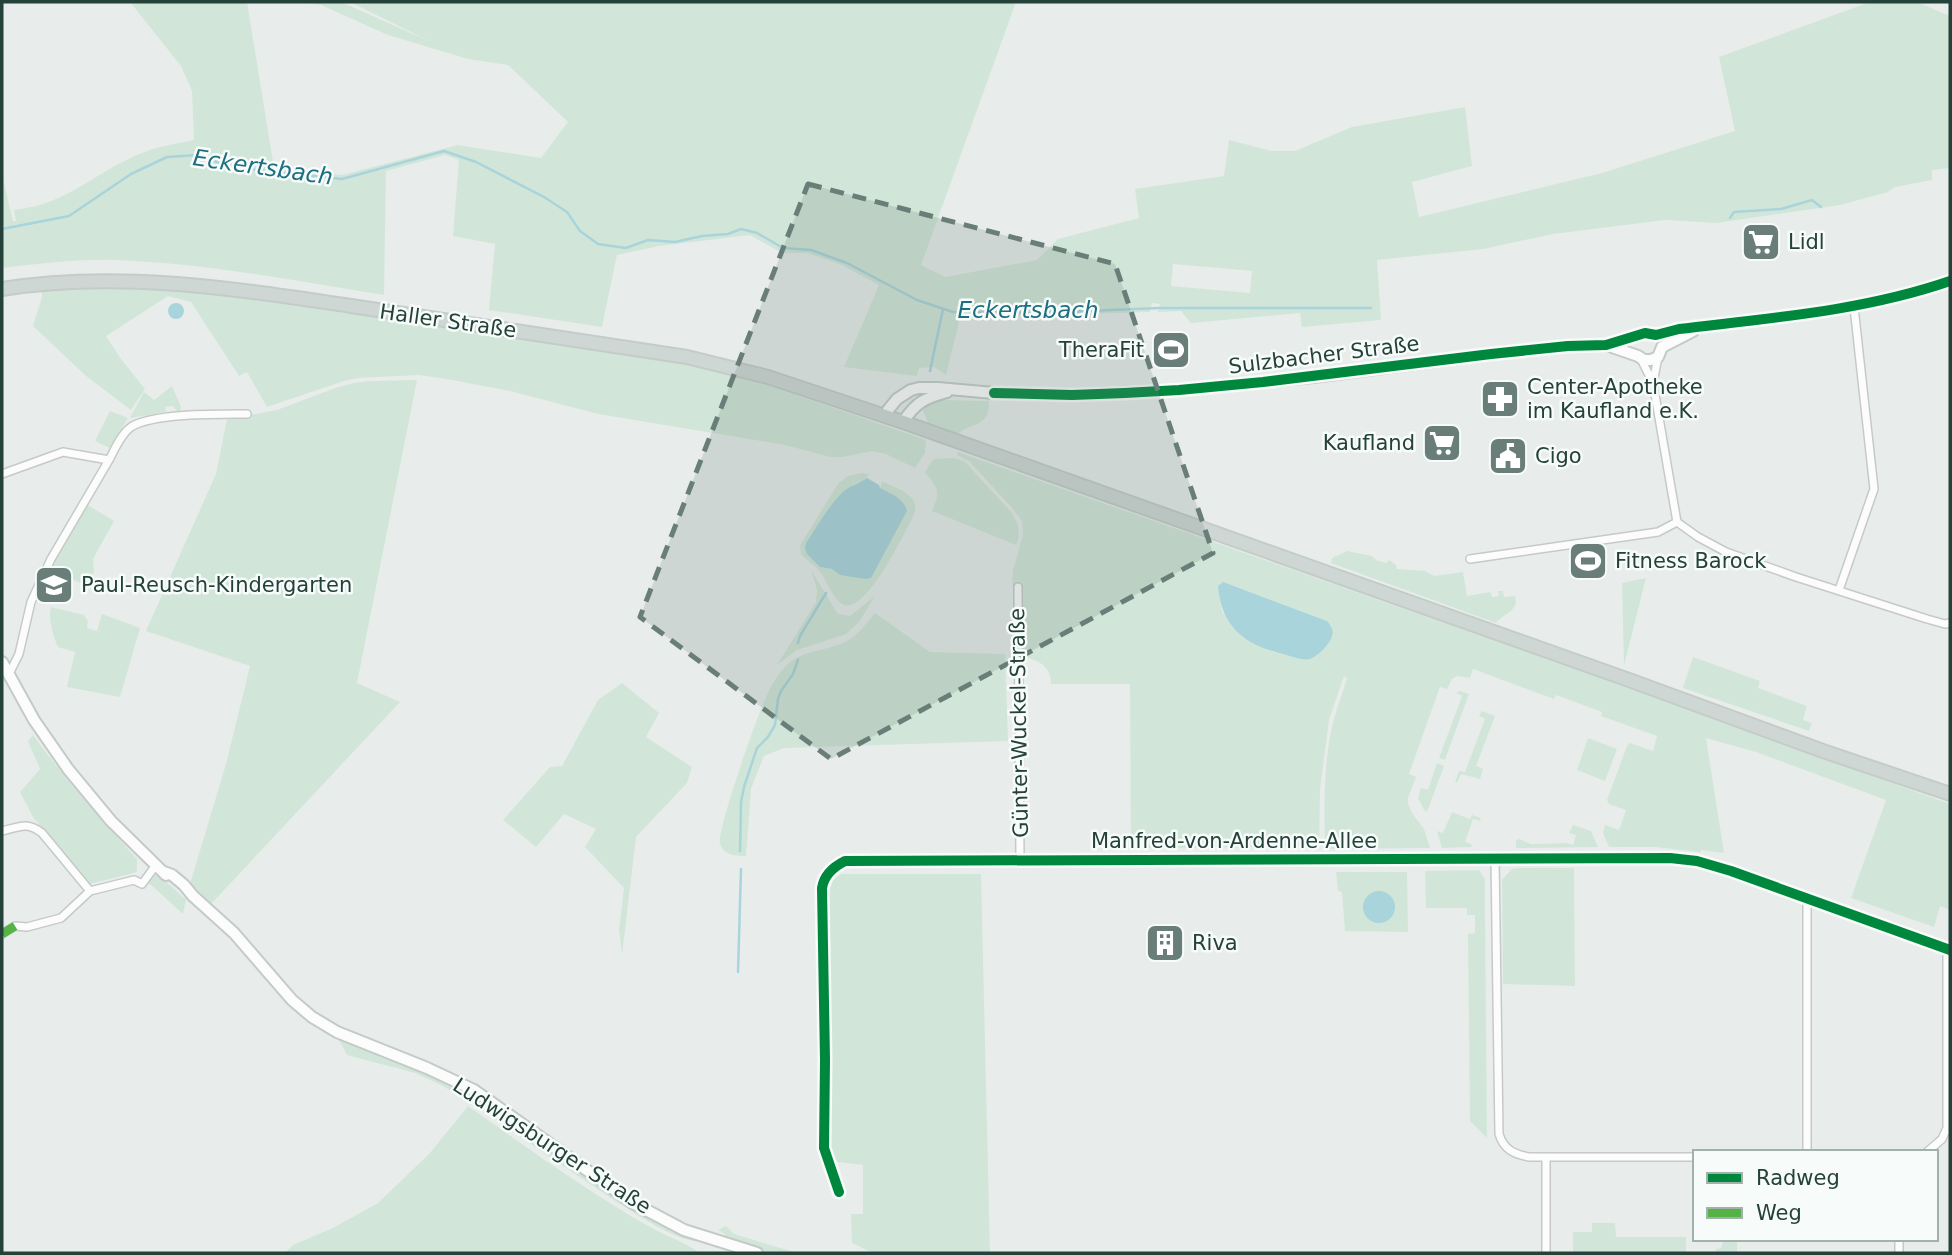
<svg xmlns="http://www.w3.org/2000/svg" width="1952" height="1255" viewBox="0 0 1952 1255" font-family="'DejaVu Sans',sans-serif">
	<rect width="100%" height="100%" fill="#e8edeb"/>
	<!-- green -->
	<path fill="#d1e6d8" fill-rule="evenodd" d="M130 2H247L274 168 342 175 458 145 541 158 568 122 508 65 468 59 388 35 321 5 292 2H341L429 41 350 2H1016L921 265 945 277 1037 260 1058 239 1139 218 1135 189 1224 176 1229 140 1272 151H1295L1352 127 1465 107 1472 166 1412 182 1419 217 1602 173 1735 131 1719 57 1870 2H1917L1950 16V168L1932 170V180L1895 187 1888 192 1840 205 1716 223 1665 220 1553 234 1483 249 1377 260 1381 320 1302 327 1300 313 1191 323 1181 311 1158 312 1160 304 1152 303 1150 312 960 318 946 375 934 367 919 368 917 376 844 367 879 285 840 264 807 253H782L750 235 659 246 617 255 602 327 489 310 495 244 453 236 459 160 445 155 386 171 384 295C295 281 204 263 114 260 77 259 39 264 2 268V175L13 221H16L14 210C24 208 36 207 46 203 80 191 108 166 142 153 159 146 176 144 194 140L192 91 181 66ZM1173 264 1252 271 1250 293 1171 286Z
		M115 285 161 287 276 303 649 357 742 376 926 440 925 453 915 468 886 454 872 451 843 457H830L785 445 598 414 510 391 452 380 419 375 358 378 344 381 267 407 247 372 239 376 191 302 168 296 106 336 121 359 145 389 131 410 86 376 33 326 42 297V288Z
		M417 380 357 683 400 702 211 904 190 884 226 764 250 666 146 631 216 474 227 419 277 410 338 387 354 383 369 381Z
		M172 386 181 407 180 412 178 413 173 406 165 407 166 412 130 418 144 392 154 400Z
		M936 400 989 401C990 428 972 422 958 434L928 423 923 411V407L927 403Z
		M110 411 128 418 110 448 95 441Z
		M958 452 1722 721 1950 804V910L1940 906 1934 927 1851 898 1886 800 1756 752 1706 738 1724 853 1701 850V852L1655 847H1609L1603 833 1605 825 1619 830 1626 810 1609 804 1607 800 1627 746 1630 743 1653 751 1657 736 1601 716 1602 712 1556 695 1554 699 1473 669 1470 678 1457 676 1452 679 1447 689 1440 687 1409 774 1416 777 1408 798V804L1412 813 1424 829 1430 848 1325 849C1324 807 1323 760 1334 719 1338 705 1343 691 1347 678L1344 676 1329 720 1320 790 1319 849H1305L1303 847 1131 848 1130 684H1051C1051 667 1039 660 1024 657L1023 586H1012L1013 570 1023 534 1022 521 1012 508 969 461 957 455ZM1223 583 1327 621 1332 627 1310 659 1273 652 1233 628 1222 611 1219 596Z
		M954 458 965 462 1012 513 1018 525 1019 537 1016 545 932 511C941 490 938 489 925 472L931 462 935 459Z
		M861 473 869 474 865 481 852 485 820 567 832 569 901 500 880 488 882 481C897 489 922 495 914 515 905 531 865 618 842 604 833 599 827 582 821 573 815 565 807 561 801 554L800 545 838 484 848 476Z
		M86 504 114 521 93 559 94 572 87 586 52 570 54 559Z
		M1347 551 1372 556 1376 560 1386 563 1389 560 1396 565 1397 569 1425 571 1434 576 1463 572 1467 596 1490 592 1492 597 1499 596 1498 591H1503L1504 597 1515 596C1520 611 1504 613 1496 623L1331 563 1332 558Z
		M811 570 838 614 850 616 875 596 860 621 846 634 797 650 777 665 816 602 817 590Z
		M1646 578 1624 666 1622 583Z
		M51 607 84 615 88 621 87 628 97 631 102 614 140 628 120 697 67 687 75 652 58 647C53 635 48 620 51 607Z
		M875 613 930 652 1005 654 1008 741 784 748 764 756 751 789 746 856C736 856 724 856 720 844 716 833 756 719 764 702 769 689 776 676 786 666 803 648 829 652 849 640 860 633 867 622 875 613Z
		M1693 657 1760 681 1758 688 1807 706 1803 720 1812 723 1809 731 1683 688Z
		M622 683 659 713 646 737 692 767 687 783 636 837 622 955 619 930 624 888 585 847 596 829 564 814 536 847 503 820 550 767 562 766 598 700Z
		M1460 691 1469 694 1445 760 1439 758 1462 696 1456 693Z
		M1482 711 1495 716 1476 766 1483 769 1480 779 1461 774 1457 783 1455 782 1459 771 1465 772 1485 719 1479 716Z
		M33 735C65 779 100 819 137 859V871L134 873 89 884 33 817 20 792 40 769 28 741Z
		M1588 738 1617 749 1605 781 1577 770Z
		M1437 763 1444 766 1427 812 1424 810 1418 798 1421 788 1428 790Z
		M1452 812 1470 819 1472 815 1481 818 1480 821 1473 819 1465 842 1471 844 1472 847 1442 848 1437 831 1443 833Z
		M1573 825 1591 831 1598 847 1516 848V841L1519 839 1531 844 1566 843 1573 845 1576 835 1569 833Z
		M1518 868H1574L1575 986 1503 984 1502 880 1512 869Z
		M1479 870 1485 879V906L1487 1138 1470 1121 1468 934 1475 933V915H1467V908H1426L1425 871Z
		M1336 872H1407L1408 932 1345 931 1342 892 1338 891Z
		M841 874H981L990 1253H873L852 1243 851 1214H863V1165L838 1162 833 1157 830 1148 828 896 833 880Z
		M155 875C167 880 176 892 186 899L183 914 149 883 151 876Z
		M338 1038 455 1083 559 1154 554 1160 472 1103 441 1085 415 1073 347 1055Z
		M468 1106C528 1148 588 1192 652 1228 662 1234 695 1247 699 1253H285L293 1245 333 1228 378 1203 430 1153Z
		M564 1158 695 1238V1241C665 1239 589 1182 560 1164Z
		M1592 1223H1615L1616 1237H1686V1253H1573V1232H1592Z
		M726 1226 734 1234 797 1253H769L724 1239 725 1234 718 1230Z
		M1724 1239H1737V1253H1716V1249L1721 1248Z"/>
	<!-- water -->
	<path fill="#a9d4db" d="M168 311a8 8 0 1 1 16 0a8 8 0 1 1-16 0Z
		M867 478 879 485 880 488C891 494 904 498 907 511L871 578 865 579 840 575 832 569 820 567 807 554 805 549 806 543C817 527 828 506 843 492 850 485 860 484 867 478Z
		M1223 582 1327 621C1331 625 1334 630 1332 636 1330 644 1318 656 1310 659 1302 661 1291 656 1283 654 1245 645 1221 627 1218 586Z
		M1363 907a16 16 0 1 1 32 0a16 16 0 1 1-32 0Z"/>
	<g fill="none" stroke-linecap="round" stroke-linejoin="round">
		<!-- stream -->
		<path stroke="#a9d4db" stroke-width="2.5" d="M1730 218 1734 212 1781 209 1812 200 1821 207
			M2 229 69 216 131 174 167 157 198 155 231 167 342 179 444 151 476 162 544 197 567 212 580 231 598 244 626 248 648 240 675 242 702 236 728 234 741 229 757 233 783 248 811 250 847 263 917 300 953 312 1039 313 1159 308H1371
			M930 371 943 309
			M798 643 800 636 826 593
			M740 851 741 802 744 787 757 748 768 737 775 725 778 699 781 691 793 674 798 660
			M738 972 741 869"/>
		<!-- street casing -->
		<g stroke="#c5cac8" stroke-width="10">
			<path id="street" d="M1641 359 1653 383 1677 522 1698 537 1726 552 1796 577 1927 619 1945 624 1950 623
				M1653 383 1658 357
				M2 474 63 452 109 460C115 449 121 434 131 427 153 413 220 414 247 414
				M1470 559 1658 532 1677 522
				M1018 587 1020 860
				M1839 590 1874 489 1854 307
				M9 674 19 654 31 602 51 559 109 460
				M2 831C19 827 27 821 42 833L90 891
				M1495 859 1499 1134C1504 1150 1514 1154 1529 1157H1695
				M2 934 15 926 27 927 61 918 90 891 134 880 142 884 156 865
				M1807 1152V898
				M1927 1152 1942 1139 1947 1128V949
				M839 1192 824 1148 825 1060 822 888C824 875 833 867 845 861L1670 858 1697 861 1731 871 1950 950
				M1899 1239V1253
				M1546 1253V1157"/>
		</g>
		<!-- secondary casing -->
		<g stroke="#c3cbc8" stroke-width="14">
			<path id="secondary" d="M1606 345 1638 356 1644 360H1651L1658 357 1662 347 1693 331
				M885 416 888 410 897 399 911 390 919 388H938L994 393 1072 395 1179 390 1314 377 1491 354 1568 346 1606 345 1645 333 1656 335 1679 329C1770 318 1863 311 1950 281
				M903 422C916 402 925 398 947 392
				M2 662 34 720 68 769 111 821 166 875
				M164 872 172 875 184 885 193 896 234 933 292 1000 312 1017 337 1032 427 1068 474 1090 633 1203 684 1230 757 1253"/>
		</g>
		<!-- primary casing -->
		<g stroke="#c3ccc9" stroke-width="16">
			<path id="primary" d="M2 289C117 270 236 289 351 306 463 323 575 340 687 357L768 377 903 422 1629 680 1823 751 1950 794"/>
		</g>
		<!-- street -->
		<use href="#street" stroke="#fcfcfc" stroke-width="7"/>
		<!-- secondary -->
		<use href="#secondary" stroke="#fcfcfc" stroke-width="10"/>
		<!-- primary -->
		<use href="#primary" stroke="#cfd7d5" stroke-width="12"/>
		<!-- quiet -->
		<path stroke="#55b346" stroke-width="9" stroke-dasharray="18 9" stroke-linecap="butt" d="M2 934 15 926"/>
		<!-- cycleway casing -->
		<g stroke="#f7fbf9" stroke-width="15">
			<path id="cycleway" d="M994 393 1072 395 1125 393 1179 390 1263 382 1491 354 1568 346 1606 345 1645 333 1656 335 1679 329C1770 318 1863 311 1950 281
				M839 1192 824 1148 825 1060 822 888C824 875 833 867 845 861L1670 858 1697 861 1731 871 1950 950"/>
		</g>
		<!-- cycleway -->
		<use href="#cycleway" stroke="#00873e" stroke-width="10"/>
	</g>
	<!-- marked area -->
	<path fill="#697e78" fill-opacity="0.2" stroke="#697e78" stroke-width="5" stroke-dasharray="14 9" stroke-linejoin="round" d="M808 184 1115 264 1213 553 831 759 640 617Z"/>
	<!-- icons -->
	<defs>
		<g id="supermarket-square" transform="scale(2.0125)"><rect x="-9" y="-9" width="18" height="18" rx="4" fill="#697e78" stroke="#f7fbf9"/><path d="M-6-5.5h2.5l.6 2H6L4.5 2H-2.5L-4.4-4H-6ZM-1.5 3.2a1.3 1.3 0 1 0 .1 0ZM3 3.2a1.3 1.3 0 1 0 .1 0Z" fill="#fff"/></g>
		<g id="stadium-square" transform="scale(2.0125)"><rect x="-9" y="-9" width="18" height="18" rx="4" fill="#697e78" stroke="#f7fbf9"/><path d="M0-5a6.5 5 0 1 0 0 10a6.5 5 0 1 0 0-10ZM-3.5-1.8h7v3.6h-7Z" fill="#fff"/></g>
		<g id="pharmacy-square" transform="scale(2.0125)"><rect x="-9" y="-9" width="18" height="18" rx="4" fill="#697e78" stroke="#f7fbf9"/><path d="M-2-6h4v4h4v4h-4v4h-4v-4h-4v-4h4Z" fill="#fff"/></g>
		<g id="civic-square" transform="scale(2.0125)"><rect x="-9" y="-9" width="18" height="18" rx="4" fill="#697e78" stroke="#f7fbf9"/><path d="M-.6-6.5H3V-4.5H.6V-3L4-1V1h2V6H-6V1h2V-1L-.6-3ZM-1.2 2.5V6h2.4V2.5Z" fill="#fff"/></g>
		<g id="school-square" transform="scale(2.0125)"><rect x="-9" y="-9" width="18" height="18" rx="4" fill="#697e78" stroke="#f7fbf9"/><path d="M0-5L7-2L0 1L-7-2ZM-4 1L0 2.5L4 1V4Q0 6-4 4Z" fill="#fff"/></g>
		<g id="building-square" transform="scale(2.0125)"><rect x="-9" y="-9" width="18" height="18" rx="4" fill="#697e78" stroke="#f7fbf9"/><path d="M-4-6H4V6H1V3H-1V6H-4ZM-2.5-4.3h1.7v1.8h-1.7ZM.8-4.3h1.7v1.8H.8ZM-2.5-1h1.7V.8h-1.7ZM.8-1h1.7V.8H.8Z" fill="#fff"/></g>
	</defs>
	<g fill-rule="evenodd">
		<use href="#supermarket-square" x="1761" y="242"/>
		<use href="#stadium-square" x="1171" y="350"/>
		<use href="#pharmacy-square" x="1500" y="399"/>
		<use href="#supermarket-square" x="1442" y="443"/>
		<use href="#civic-square" x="1508" y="456"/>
		<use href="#stadium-square" x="1588" y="561"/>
		<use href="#school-square" x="54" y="585"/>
		<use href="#building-square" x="1165" y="943"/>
	</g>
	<g text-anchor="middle" stroke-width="5" stroke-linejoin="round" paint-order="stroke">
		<!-- poi labels -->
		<g font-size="21" fill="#24423a" stroke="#f7fbf9" text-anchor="start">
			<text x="1788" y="249">Lidl</text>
			<text x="1144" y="357" text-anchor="end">TheraFit</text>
			<text x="1527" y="394">Center-Apotheke<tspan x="1527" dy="24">im Kaufland e.K.</tspan></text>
			<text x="1415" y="450" text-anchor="end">Kaufland</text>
			<text x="1535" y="463">Cigo</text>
			<text x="1615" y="568">Fitness Barock</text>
			<text x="81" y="592">Paul-Reusch-Kindergarten</text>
			<text x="1192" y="950">Riva</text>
		</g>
		<!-- street labels -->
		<g font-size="21" fill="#24423a" stroke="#f7fbf9">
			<text transform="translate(448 321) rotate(8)" y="7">Haller Straße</text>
			<text transform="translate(1324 355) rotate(-7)" y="7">Sulzbacher Straße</text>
			<text transform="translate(1019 723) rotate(-91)" y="7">Günter-Wuckel-Straße</text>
			<text x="1234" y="848">Manfred-von-Ardenne-Allee</text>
			<text transform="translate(552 1146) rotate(33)" y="7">Ludwigsburger Straße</text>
		</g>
		<!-- water labels -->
		<g font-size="23" font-style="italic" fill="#1c6f80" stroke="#f7fbf9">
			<text transform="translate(263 167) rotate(8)" y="8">Eckertsbach</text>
			<text x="1028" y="318">Eckertsbach</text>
		</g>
	</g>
	<!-- border -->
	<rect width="1952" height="1255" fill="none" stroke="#24423a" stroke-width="7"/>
	<!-- legend -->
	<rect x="1693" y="1150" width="245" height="91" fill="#f7fbf9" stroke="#a3b1ad" stroke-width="2"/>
	<rect x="1707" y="1173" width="35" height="10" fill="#00873e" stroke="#a3b1ad" stroke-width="2"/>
	<text x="1756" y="1185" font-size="21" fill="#24423a">Radweg</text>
	<rect x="1707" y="1208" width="35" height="10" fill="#55b346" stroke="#a3b1ad" stroke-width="2"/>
	<text x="1756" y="1220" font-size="21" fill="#24423a">Weg</text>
</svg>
